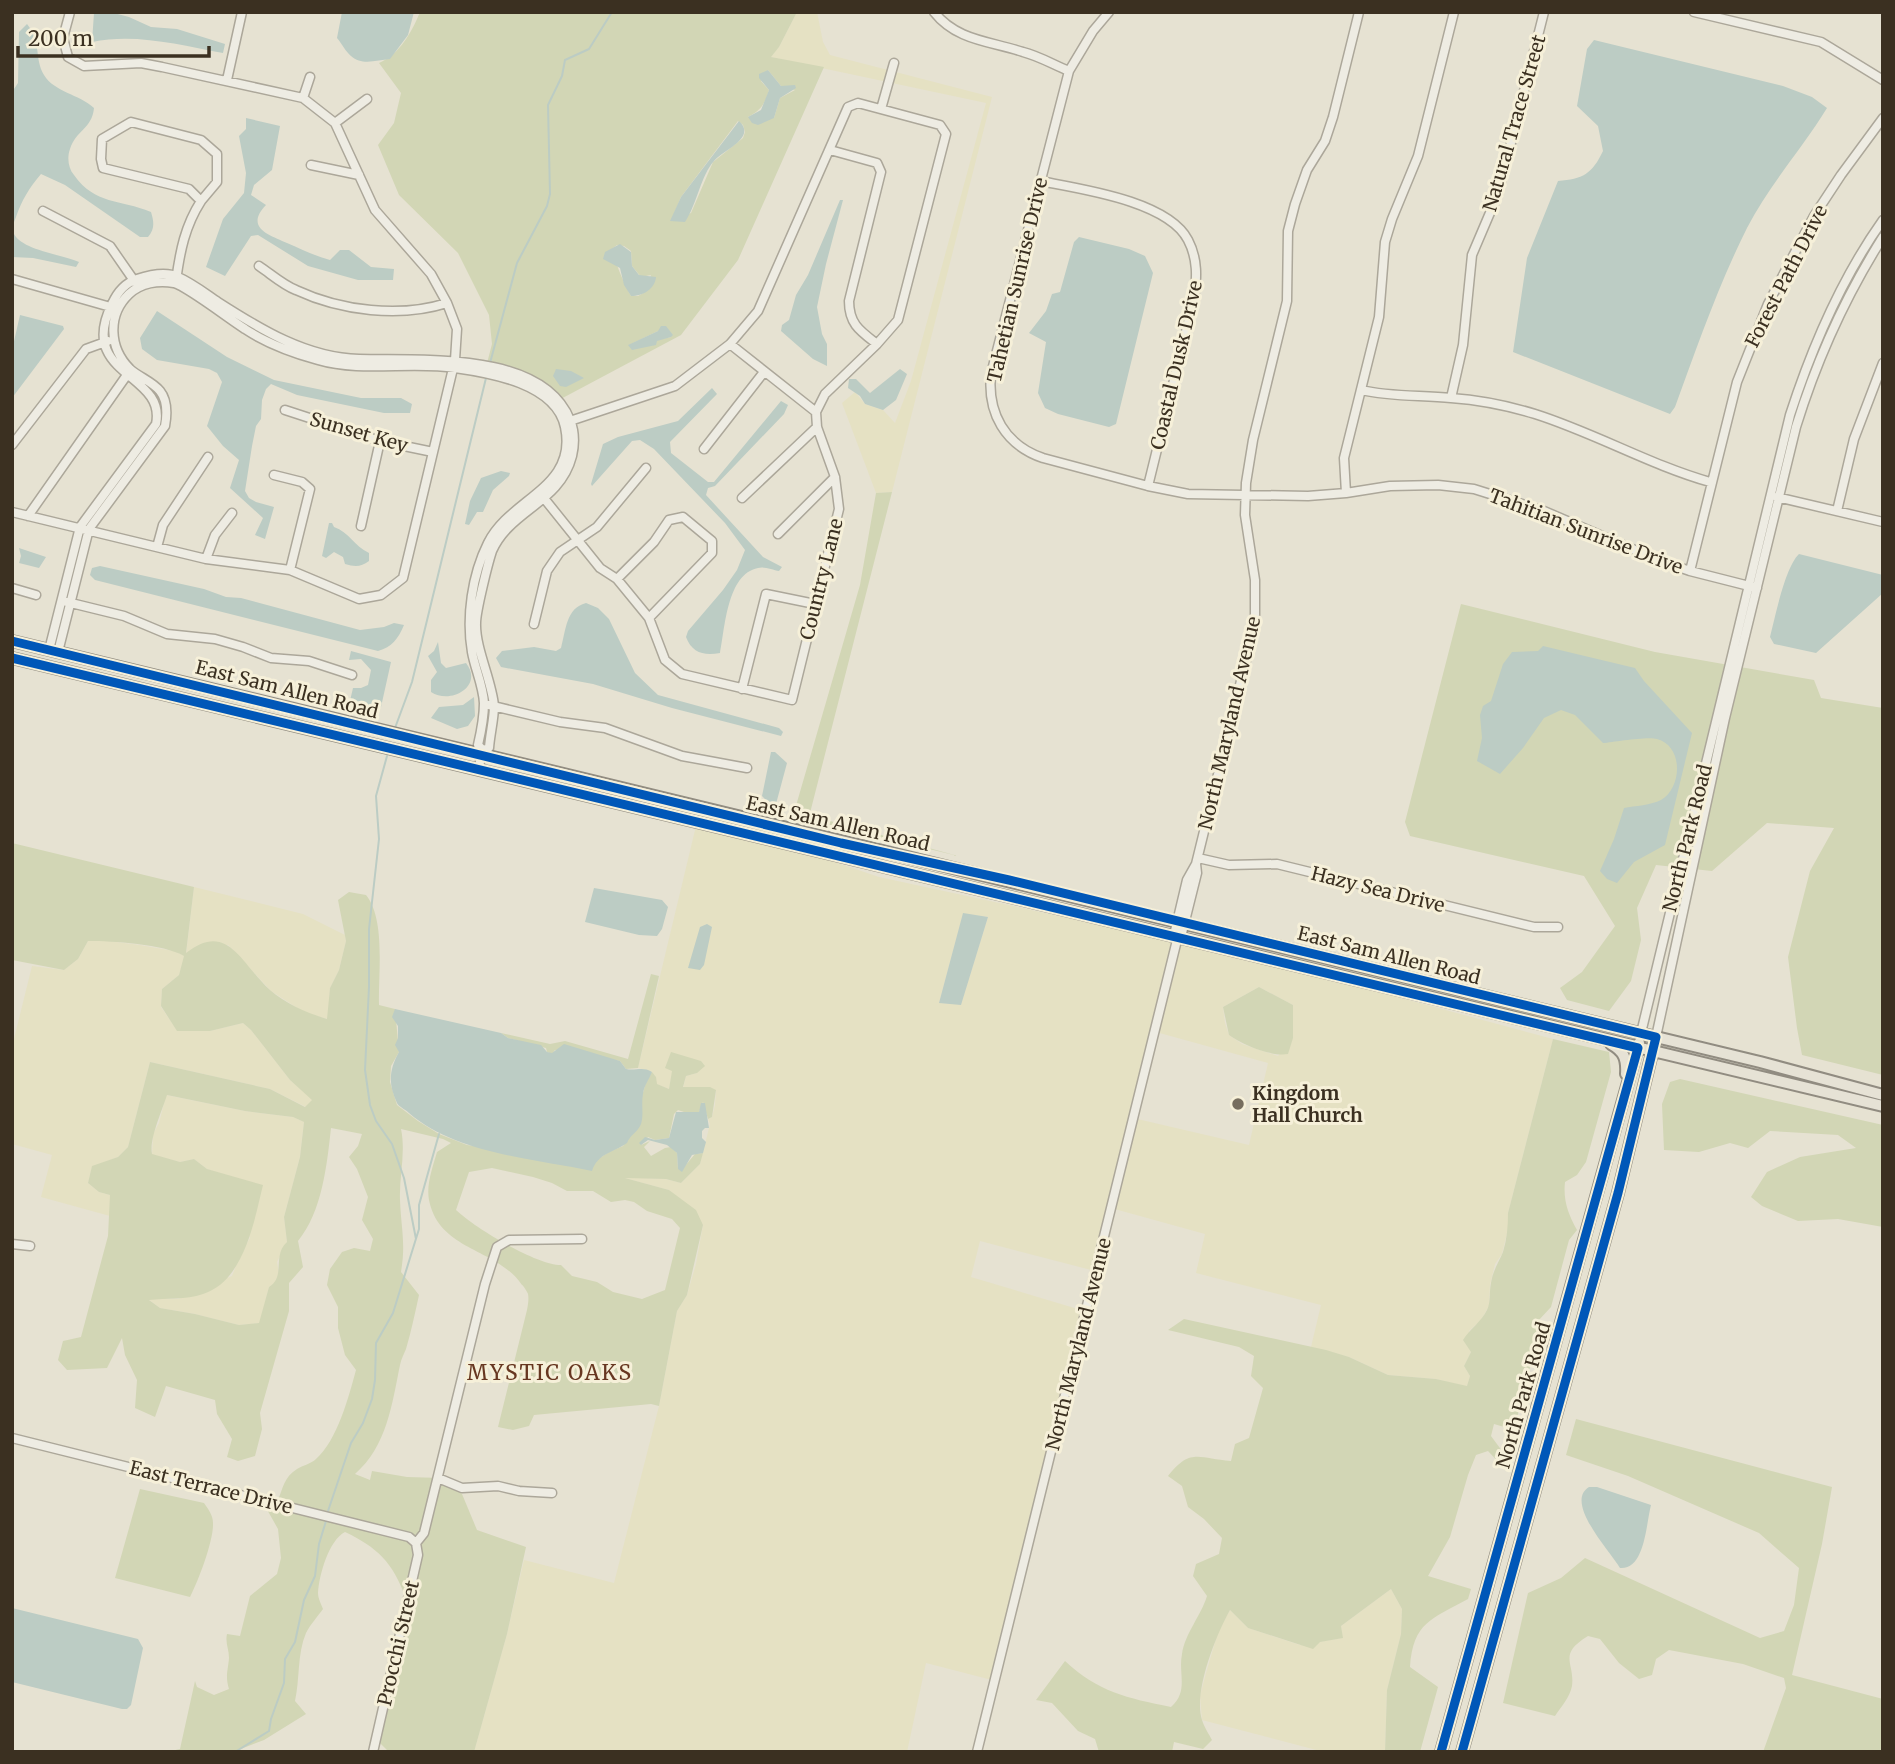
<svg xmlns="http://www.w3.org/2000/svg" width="1895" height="1764" viewBox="0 0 1895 1764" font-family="Merriweather,serif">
	<rect width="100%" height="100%" fill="#e6e2d2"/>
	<!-- farmland -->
	<path fill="#e5e1c3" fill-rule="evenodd" d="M797 12H817L823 42 830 55 992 97 892 492 876 493 842 403 855 392 865 404 883 410 895 423 911 381 986 103 770 57 779 47Z
		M696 826 805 852 879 877 1253 958 1553 1039 1508 1213V1229L1502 1254 1495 1264 1490 1285 1489 1306 1481 1320 1469 1331 1471 1352 1464 1366 1470 1376 1467 1387 1436 1379 1388 1375 1349 1357 1311 1347 1321 1305 1196 1273 1205 1234 1111 1208 1095 1271 980 1241 971 1277 1081 1310 992 1680 926 1663 907 1752H474L507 1634 524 1560 614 1583 659 1406 677 1311 687 1295 696 1264 703 1225 669 1190 621 1177 666 1179 681 1183 700 1164 710 1124 708 1119 712 1117 715 1105 716 1091 683 1088 686 1076 697 1073 673 1070 669 1089 656 1084V1077L650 1071 638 1068ZM963 914 988 917 961 1004 939 1003ZM1259 987 1293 1005V1038L1278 1056 1242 1044 1229 1035 1225 1023 1223 1007ZM1156 1032 1268 1063 1249 1145 1133 1118Z
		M194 887 303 914 345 935 346 941 339 970 330 988 328 1019 305 1013 271 991 228 945 186 954Z
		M88 941H108L140 945 174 951 185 956 179 975 162 989 161 1007 177 1030 210 1031 243 1023 251 1030 290 1080 313 1100 306 1107 270 1089 150 1062 128 1147 118 1157 92 1167 88 1183 99 1192 110 1195V1216L41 1197 52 1155 12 1144V1047L32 966 64 970 78 959Z
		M166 1095 245 1111 293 1117 304 1122 300 1157 284 1217 287 1242 277 1262 279 1274 275 1283 269 1287 260 1323 239 1325 195 1314 160 1308 148 1299H178L232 1276 241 1253 250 1238 226 1176 207 1169 194 1159 180 1162 152 1155 153 1134 159 1123Z
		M1391 1589 1402 1609 1401 1634 1387 1690 1385 1752H1324L1202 1720 1200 1696 1206 1673 1218 1632 1230 1610 1248 1628 1300 1645 1342 1638 1341 1626Z"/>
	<!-- green -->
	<path fill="#d2d6b5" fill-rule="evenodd" d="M420 12H797L779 47 771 57 824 67 738 260 681 335 557 401 485 371 492 344 489 315 458 253 399 195 378 145 394 123 401 93 379 63C399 55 412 32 420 12ZM768 70 781 86 795 90 780 98 774 118 748 117C761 110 765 104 769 90L761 81ZM738 121 743 125 745 132 743 138 713 162 691 213 671 221 681 197ZM617 245 624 246 631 251 632 266 641 277 651 275 645 292 638 296H631C624 284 615 262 612 249ZM658 331 671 337 629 345Z
		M892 492 810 813 812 816 958 856 793 816 860 585 876 493Z
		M1461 604 1655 652 1814 680 1821 698 1883 708V1075L1802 1055 1797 1028 1788 957 1810 871 1834 828 1767 823 1712 871 1656 865 1637 908 1641 940 1631 981 1609 1011 1567 1000 1560 988 1582 972 1615 926 1584 876 1410 836 1405 822Z
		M12 843 194 887 186 953C228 920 241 964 270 990 286 1004 307 1013 327 1019L330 988 339 970 346 941 338 900 349 892 366 895C386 920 378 974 379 1005L395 1009 399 1052 391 1066 390 1082 397 1105 418 1121 439 1134 467 1145 595 1161 609 1152 623 1146 641 1123 642 1096 646 1082 652 1072 656 1077 657 1084 669 1089 672 1071 665 1068 671 1052 701 1061 705 1066 697 1073 686 1076 683 1087H710L716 1090 712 1117 708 1119 703 1102 699 1112 687 1113 678 1110 674 1114 669 1138 655 1140 648 1137 641 1145 650 1141 644 1147 651 1156 665 1148 671 1147 677 1153 678 1169 684 1167 695 1154 703 1153 700 1164 681 1183 666 1179 625 1178 669 1190 696 1210 703 1225 687 1295 677 1311 659 1406 651 1404 534 1415 529 1426 513 1430 498 1427 527 1310C528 1305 529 1298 528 1294 528 1293 523 1285 522 1285 497 1248 439 1251 429 1200 426 1185 433 1166 437 1152L451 1143 443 1139 401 1129C406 1153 399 1176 400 1200 401 1228 406 1243 401 1272L419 1295C415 1313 411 1332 406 1349 404 1354 401 1359 400 1365 392 1404 387 1446 355 1474L370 1480 372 1471 407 1477 442 1478 462 1494 477 1530 526 1547 507 1634 474 1752H389L379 1742 421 1556 413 1534 278 1500C283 1488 284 1477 297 1469 303 1465 311 1464 316 1459 337 1441 349 1396 356 1370L345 1355 338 1328V1307L327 1285 330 1269 342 1252 354 1248 370 1251 373 1239 362 1220 368 1197 357 1169 349 1157 358 1146 362 1134 331 1128C327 1165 322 1212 298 1241L303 1267 289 1283V1311L260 1413 262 1429 255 1456 238 1461 227 1457 232 1439 217 1414 215 1400 166 1386 155 1417 135 1408 137 1380 125 1355 122 1338 107 1368 67 1370 58 1360 63 1341 81 1337 108 1236 110 1195 99 1192 88 1183 92 1166 118 1157 128 1147 150 1062 270 1089 305 1107 312 1100 290 1080 251 1030 243 1023 210 1031H177L161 1006 162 989 179 975 184 956C164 944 112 941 88 941L78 959 64 970 12 960ZM167 1095 245 1111 293 1117 304 1122 300 1157 284 1217 287 1242C272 1255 286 1277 269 1287L259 1323 239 1325 195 1314 160 1308 149 1300C167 1298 185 1300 203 1294 244 1281 254 1222 263 1185L207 1169 194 1159 180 1162 152 1154C149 1139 162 1111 167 1095ZM492 1168 533 1177 552 1183 567 1191H593L611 1202 625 1200 634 1202 647 1211 672 1219 680 1228 665 1290 642 1299 613 1292 597 1282 572 1276 561 1265C536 1265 475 1228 456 1210L469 1172Z
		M651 974 659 976 638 1068 626 1069 620 1061 555 1050 552 1054 547 1052 546 1048 508 1038 501 1033 550 1044 565 1041 628 1059Z
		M1259 987 1293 1005V1038L1288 1054C1272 1057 1243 1045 1229 1035L1223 1007Z
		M1553 1039 1609 1052 1611 1072 1586 1162 1577 1175 1565 1182C1563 1200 1568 1214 1577 1230L1569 1240 1551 1307 1538 1321 1536 1343 1517 1418 1511 1429 1494 1424 1491 1436 1508 1459 1505 1469 1488 1451 1476 1455 1468 1475 1450 1537 1428 1576 1471 1589 1468 1599C1432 1619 1413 1622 1410 1667L1438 1687 1420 1752H1385L1387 1690 1401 1634 1402 1609 1391 1589 1341 1626 1343 1638 1320 1642 1313 1649 1248 1628 1230 1610C1216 1635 1193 1692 1202 1720 1204 1727 1209 1734 1212 1740L1203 1749 1174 1742 1172 1752H1099L1095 1739 1078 1731 1052 1703 1036 1700 1065 1661C1098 1692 1127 1698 1171 1707 1189 1691 1178 1674 1182 1654 1185 1633 1201 1616 1207 1596L1193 1576 1196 1564 1219 1554 1222 1538 1204 1519 1188 1507 1182 1486 1168 1476C1191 1447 1199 1459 1231 1461L1235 1444 1249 1438 1263 1388 1251 1376 1254 1356 1239 1347 1168 1330 1184 1319 1326 1350 1349 1357 1388 1375 1436 1379 1467 1386 1470 1376 1464 1366 1471 1352 1463 1340C1470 1329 1481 1322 1487 1310 1491 1302 1489 1292 1491 1283 1493 1270 1499 1262 1503 1252 1507 1239 1508 1226 1508 1213Z
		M1680 1079 1883 1125V1227L1838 1219 1798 1221 1762 1206 1751 1197 1767 1172 1800 1157 1856 1148 1838 1135 1770 1131 1748 1148 1730 1143 1699 1152 1664 1150 1662 1104 1670 1082Z
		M1576 1419 1832 1487 1822 1544 1792 1675 1883 1699V1752H1763L1786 1688 1784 1678 1743 1664 1669 1650 1656 1659 1652 1675 1639 1679 1619 1663 1600 1639 1588 1636C1557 1655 1575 1662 1572 1686 1570 1697 1561 1707 1555 1716L1503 1703 1528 1593 1561 1578 1585 1558 1760 1638 1784 1631 1794 1605 1799 1568 1759 1533 1628 1476 1566 1455Z
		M140 1489 204 1503C208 1509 213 1515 213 1523 214 1540 198 1582 190 1597L115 1578Z
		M268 1505 407 1540C421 1553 409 1580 405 1596 393 1563 377 1547 345 1532 329 1540 319 1575 318 1593 318 1598 321 1604 323 1609 318 1616 310 1625 306 1633 297 1654 300 1679 295 1701L306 1714 264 1740 233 1752H166L180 1749 195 1681 197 1687 214 1695 229 1689C225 1676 228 1671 229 1658 229 1649 225 1643 227 1634L240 1636 250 1596 277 1574 281 1558 278 1529 265 1506Z"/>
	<!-- water -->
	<path fill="#bcccc4" d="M110 12 129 17 151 27 177 29 225 44 223 53C179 45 136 33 92 42L94 13Z
		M342 12H414L408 35 390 59C377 60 362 66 351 56 346 52 342 44 337 38Z
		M27 24C42 43 34 58 44 75 54 92 79 94 94 108 92 129 76 130 70 149 67 157 68 168 74 175 95 205 120 199 151 212 154 222 155 229 148 237H140L65 185 41 174C29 188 22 200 16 217 14 222 11 228 14 234 22 250 63 255 79 262L76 267 33 258 12 257V92L18 83 19 32Z
		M1594 40 1783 86 1812 97 1827 108C1802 149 1769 185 1747 228 1718 286 1697 347 1675 407L1670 414 1513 352 1527 258 1558 181C1583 179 1592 174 1603 151L1598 126 1577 106 1587 49Z
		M768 70 781 86 795 85 796 88 780 98 774 118 758 125 752 123 748 117 761 110 769 90 759 78V74Z
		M246 118 280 126 272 170 254 185 251 195 266 205C244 228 270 235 287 243 301 249 315 256 330 260L340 250H349L371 267 394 269 393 280H358L308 266 258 235 251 236 225 276 206 267 223 219 244 193 246 173 239 136 246 129Z
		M739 121C757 138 724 149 714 161 701 175 697 204 685 222L670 221 681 197Z
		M840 200H843L826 264 817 307 822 334 827 344V366L813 359 781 331 782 325 789 320 796 295 808 275Z
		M1079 237 1129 249 1145 256 1153 273 1116 424 1109 427 1058 414 1045 408 1038 393 1046 342 1029 333 1046 311 1052 294 1060 292 1074 242Z
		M620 244 631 252 632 266 639 275 656 277C655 289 643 296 631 296L624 285 620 268 603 259 605 252Z
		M157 311 227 357 274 380 361 398H401L412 404 410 413H384L297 395 271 384 266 389 262 400 261 419 256 426 252 446 245 491 249 498 256 502 274 507 265 539 255 535 263 518 230 488 239 460 223 446 207 426 222 382 217 373 209 369 157 360 142 349 140 338Z
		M20 315 63 326 64 329 12 398V350Z
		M661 326H666L673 335 671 337 657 341 656 345 632 350 628 345 658 331Z
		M556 369 571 371 584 378 566 387 560 386 553 376Z
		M900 369 907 374 896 400 883 410 865 404 860 396 848 388 849 379H856L870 393Z
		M712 388 717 394 670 442 671 453 708 482H714L781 401 788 405 784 414 715 486 708 488 706 495 763 557 782 567 779 571C773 570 764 566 758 568 727 574 725 628 720 653 704 656 692 653 686 637L688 631 723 590 737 570 745 550 725 523 654 449 640 440 632 441 592 486 591 484 603 444 618 437 678 421Z
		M501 471 510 473 509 476 493 490 483 512H477L469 525 465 524 470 501 481 478Z
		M329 523H332L334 527C349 532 354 546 369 553V561C361 567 355 567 345 564L343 557 334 552 326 558 322 556Z
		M19 548 46 557 39 568 19 563 21 556Z
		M1799 554 1883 575V593L1816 653 1774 644 1770 637C1775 618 1785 567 1799 554Z
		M100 566 204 589 226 597 241 598 360 630 384 627 394 623 404 625C398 639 392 647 378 651L95 580 90 575 92 568Z
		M586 603 598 608 609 619 635 673 658 695 779 728 783 732 781 736 672 708 593 684 501 667 496 658 502 651 534 647 556 651 561 648C566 630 566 608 586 603Z
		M438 642 441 663 446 668 466 663C484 686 451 705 431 692V680L437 672 428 656 434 651Z
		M1543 646 1635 668 1644 681 1692 733 1665 845 1634 862 1617 883 1607 879 1600 871 1614 839 1624 808C1635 806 1651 805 1661 800 1682 788 1684 746 1657 739 1648 736 1614 742 1603 743L1575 715 1561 710 1544 718 1523 748 1500 774 1477 761 1482 738 1480 715 1483 706 1491 701 1503 664 1512 652 1538 651Z
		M351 651 391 662 381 707 373 711 349 705 353 688H361L368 685 371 670 361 659 349 660Z
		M474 697 475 716 468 726 457 729 431 718 439 707 463 705Z
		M771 752H775L787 763 776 804 767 801 762 796Z
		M594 888 662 900 668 907 662 929 657 936 639 935 585 922Z
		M963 913 988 917 961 1005 939 1003Z
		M707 924 712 927 704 965 700 970 688 968 700 927Z
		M395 1009 501 1033 508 1038 541 1045 547 1052 552 1053 564 1044 620 1061 626 1069C636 1071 643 1066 652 1072 649 1080 644 1085 643 1094 641 1104 644 1115 641 1124 638 1132 630 1135 627 1143 613 1153 598 1153 592 1171 533 1159 455 1153 409 1113 405 1109 399 1107 397 1103 388 1084 389 1070 399 1052L395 1045 398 1038V1026L392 1017Z
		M701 1103H705L709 1128H705L702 1131V1138L706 1142 703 1153 692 1155 682 1172 678 1169 677 1153 667 1145 648 1140 641 1145 639 1143 645 1137 655 1140 669 1138 676 1112H699Z
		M1589 1487H1597L1651 1505C1646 1524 1645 1570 1620 1568 1609 1550 1564 1502 1589 1487Z
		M12 1608 138 1639 143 1648 131 1705 127 1709H122L12 1682Z"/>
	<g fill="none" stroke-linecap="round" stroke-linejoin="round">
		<!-- stream -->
		<path stroke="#bcccc4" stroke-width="2" d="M490 363 517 263 547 206 550 194 548 105 562 76 565 60 589 49 612 12
			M395 728 412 682 486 378
			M387 756 376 796 379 839 369 929V987L365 1070 370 1105 376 1121 392 1144 404 1178 416 1239
			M328 1511 351 1443 363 1423 372 1399 375 1380 376 1343 393 1313 410 1258 419 1229V1205L439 1134
			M235 1752 269 1731 271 1719 284 1683 285 1659 295 1642 304 1600 315 1576 319 1544 326 1521"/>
		<!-- minor casing -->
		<g stroke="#aca79a" stroke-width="11">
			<path id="minor" d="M934 12C957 41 990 41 1023 52 1039 56 1054 65 1069 71
				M1109 12 1093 31 1069 71 991 374C987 413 1005 445 1043 458L1148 486 1188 494 1308 496 1346 493 1390 486 1438 485 1474 489 1544 511 1658 560 1690 571 1757 588
				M1694 12 1821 42 1883 80
				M227 80 242 12
				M303 98 310 77
				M881 109 894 63
				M131 122 201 140 217 154V182L201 201 189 189 103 168 101 159 102 139Z
				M335 123 367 99
				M830 150 877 163 881 172 849 301C849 324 860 331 877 344
				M311 165 359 175
				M1040 181C1081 189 1168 201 1188 240 1198 259 1197 278 1194 299L1148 486
				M43 211 110 246 135 282
				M259 266C271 274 283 285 296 290 341 311 400 318 447 303
				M12 279 114 308
				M176 281C180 251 185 226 201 201
				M730 344 816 412
				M1361 390C1391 397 1421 395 1451 398 1479 400 1509 406 1535 414 1595 433 1650 465 1710 482
				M1451 398 1463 345 1472 255 1498 194 1544 12
				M285 410 380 441 433 452
				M12 445 86 349 108 341
				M704 449 764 372
				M274 475 302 482 310 489 290 570
				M539 492 600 568 617 579 649 618 665 660 682 674 792 700 839 509 835 477 817 427 816 412 825 394 877 344 898 320 946 134 940 125 858 103 848 107 758 311 730 344 675 386 564 423
				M1346 493 1344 458 1379 317 1385 242 1392 219 1418 156 1454 12
				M1777 497 1883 522
				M742 498 817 427
				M1837 511 1854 439 1883 363
				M12 512 206 559 290 570 359 599 381 595 403 578 455 360 457 329 447 303 431 274 375 210 335 123 303 98 162 67 141 63 84 66 68 57 63 38 70 12
				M28 516 129 372
				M361 526 380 441
				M778 534 835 477
				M157 547 163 525 208 457
				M206 559 215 535 232 513
				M1690 571 1737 382 1768 304 1814 216 1841 175 1883 118
				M617 579 654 542 669 520 683 517 712 541V553L649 618
				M12 588 36 595
				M67 602 124 616 167 634 215 639 243 647 271 658 309 661 352 675
				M534 624 547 571 560 552 597 527 646 468
				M49 650 80 527 156 424C167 373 76 376 112 304 117 293 125 283 137 279 149 275 166 271 178 277 192 283 206 294 218 302 260 329 307 358 359 359 420 361 542 350 570 420 575 432 575 443 572 456 560 503 510 510 492 551 488 563 476 611 476 623 475 648 492 681 494 706 494 719 490 734 489 748L483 750
				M58 652 89 529 165 426C167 415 168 401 160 391 153 382 139 377 130 369 109 348 107 315 129 294 141 283 158 280 174 283 188 287 229 319 245 329 266 343 293 353 318 360 362 373 410 361 455 368 491 373 556 384 565 427 578 488 510 498 488 543 472 575 466 617 472 652 475 669 483 685 484 703 484 717 481 732 478 745L483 750 478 770
				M742 689 766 594 815 604
				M489 705 560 722 605 728 682 756 747 768
				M1198 858 1229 865 1277 864 1534 927H1558
				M1174 935 1187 880 1196 864
				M1181 937 1197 873 1196 864 1252 636 1255 615V580L1245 515 1246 483 1253 440 1287 301 1288 231 1295 204 1307 170 1325 141 1333 117 1359 12
				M1641 1033 1790 415C1812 347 1841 279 1883 220
				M1656 1037 1725 718 1796 427C1817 359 1845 297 1883 237
				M12 1244 30 1246
				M12 1438 409 1537 416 1543 418 1555 373 1752
				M438 1478 462 1488 498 1486 519 1491 552 1493
				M416 1543 424 1533 485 1284 497 1247 509 1240 582 1239
				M977 1752 1178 936"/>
		</g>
		<!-- major casing -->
		<g stroke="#918c81" stroke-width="14">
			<path id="major" d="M12 641C595 782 1177 922 1760 1062L1883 1095
				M12 658 1883 1106
				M1611 1044C1624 1051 1627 1059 1626 1074
				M1441 1752 1639 1043
				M1462 1752 1618 1193 1654 1045"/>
		</g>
		<!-- minor -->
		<use href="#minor" stroke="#eeece3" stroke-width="8"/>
		<!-- major -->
		<use href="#major" stroke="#e6e2d5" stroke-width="10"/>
		<!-- cycleway casing -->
		<g stroke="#f6f0d9" stroke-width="13">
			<path id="cycleway" d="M12 641 841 843 1009 880 1656 1037 1618 1193 1462 1752
				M12 658C554 788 1096 916 1638 1048L1441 1752"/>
		</g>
		<!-- cycleway -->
		<use href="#cycleway" stroke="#0057b8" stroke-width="9"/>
	</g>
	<!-- markers -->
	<circle fill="#776e5f" stroke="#f6f0d9" stroke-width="2.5" cx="1238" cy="1104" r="7"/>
	<g text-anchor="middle" stroke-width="6" stroke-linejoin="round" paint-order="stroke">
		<!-- street labels -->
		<g font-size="19" fill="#3b3021" stroke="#f6f0d9">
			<text transform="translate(1514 123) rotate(-74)" y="7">Natural Trace Street</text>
			<text transform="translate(1786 276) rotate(-63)" y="7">Forest Path Drive</text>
			<text transform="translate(1017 280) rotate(-77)" y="7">Tahetian Sunrise Drive</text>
			<text transform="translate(1176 365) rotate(-77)" y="7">Coastal Dusk Drive</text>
			<text transform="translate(359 432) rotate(16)" y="7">Sunset Key</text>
			<text transform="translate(1586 531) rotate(21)" y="7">Tahitian Sunrise Drive</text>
			<text transform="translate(821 579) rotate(-76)" y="7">Country Lane</text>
			<text transform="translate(287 689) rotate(14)" y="7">East Sam Allen Road</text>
			<text transform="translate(1229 723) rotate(-77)" y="7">North Maryland Avenue</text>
			<text transform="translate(838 823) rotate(13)" y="7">East Sam Allen Road</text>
			<text transform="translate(1687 838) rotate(-76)" y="7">North Park Road</text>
			<text transform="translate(1378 889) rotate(14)" y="7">Hazy Sea Drive</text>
			<text transform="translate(1389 955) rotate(14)" y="7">East Sam Allen Road</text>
			<text transform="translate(1078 1344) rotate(-76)" y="7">North Maryland Avenue</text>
			<text transform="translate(1523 1395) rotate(-74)" y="7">North Park Road</text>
			<text transform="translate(211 1487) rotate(14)" y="7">East Terrace Drive</text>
			<text transform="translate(398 1643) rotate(-77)" y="7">Procchi Street</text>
		</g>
		<!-- poi labels -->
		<g font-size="19" font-weight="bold" fill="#3b3021" stroke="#f6f0d9" text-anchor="start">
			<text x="1252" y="1100">Kingdom<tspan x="1252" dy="22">Hall Church</tspan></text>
		</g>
		<!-- neighbourhood labels -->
		<g font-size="21" letter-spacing="2" fill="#673721" stroke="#f6f0d9">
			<text x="550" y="1380">MYSTIC OAKS</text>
		</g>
	</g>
	<!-- border -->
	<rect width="1895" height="1764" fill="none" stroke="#3b3021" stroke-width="28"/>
	<!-- scale -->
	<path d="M18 46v10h191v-10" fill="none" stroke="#3b3021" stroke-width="3.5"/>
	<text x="28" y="46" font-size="21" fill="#3b3021" stroke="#f6f0d9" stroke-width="5" paint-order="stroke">200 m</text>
</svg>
